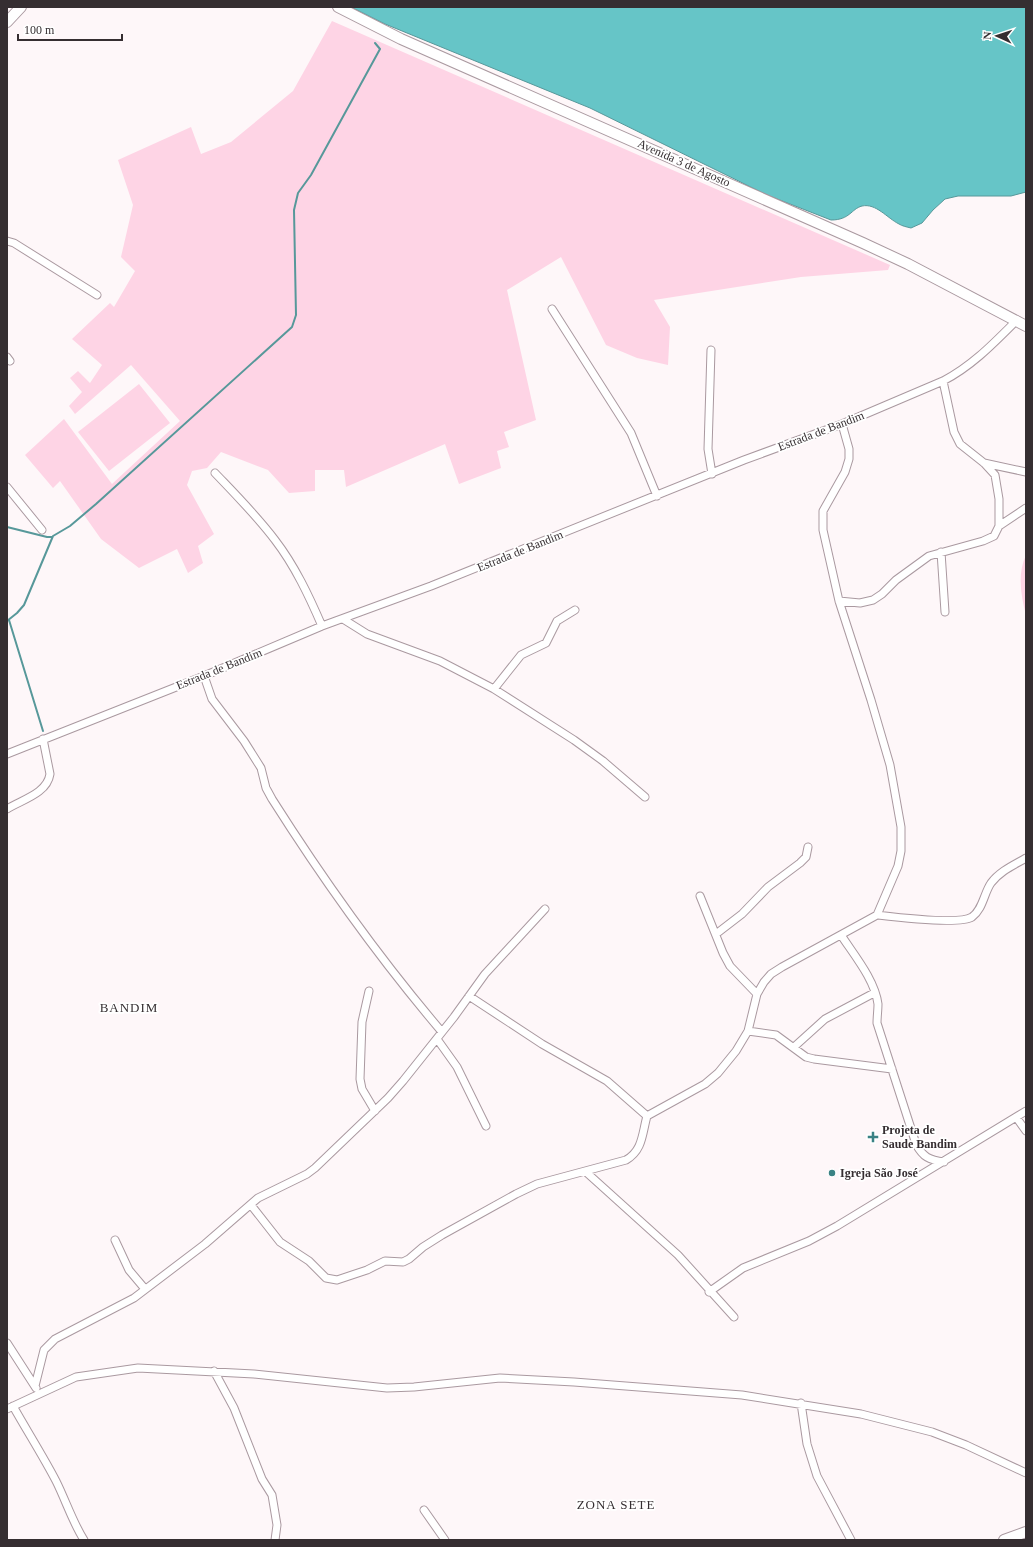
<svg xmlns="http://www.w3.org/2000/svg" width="1033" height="1547" viewBox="0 0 1033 1547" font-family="'Times New Roman',serif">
	<rect width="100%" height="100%" fill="#fef7f9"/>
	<!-- green -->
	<path fill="#fed4e5" d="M332 21 890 265 888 270 801 277 654 300 670 327 668 365 637 358 606 345 561 257 507 290 536 420 504 432 509 447 497 451 501 468 459 484 445 444 346 487 344 470H315V491L289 493 268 470 221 452 207 468 192 471 187 485 214 534 198 546 203 563 188 573 177 549 139 568 101 539 60 481 53 488 25 455 64 419 112 484 180 421 131 365 75 414 69 406 82 392 70 378 78 371 90 383 102 365 72 339 110 303 114 307 135 271 121 257 133 205 118 160 191 127 201 154 231 142 293 91Z
		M139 384 170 423 109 471 78 432Z
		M1026 555V615C1021 596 1017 574 1026 555Z"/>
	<!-- water -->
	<path fill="#66c5c7" stroke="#57989a" d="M351 7H1026V192L1011 196H958L945 199 933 210 922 223 911 228C907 227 902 226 899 224 887 218 876 203 862 206 851 209 850 220 831 220L767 195 590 108 385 24Z"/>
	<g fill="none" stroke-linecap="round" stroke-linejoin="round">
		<!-- stream -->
		<path stroke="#57989a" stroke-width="2" d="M7 527 47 537H52
			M9 620 43 731
			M7 621 17 613 24 605 53 536 70 526 96 504 292 327 296 315 294 210 298 193 311 175 380 49 375 43"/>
		<!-- street casing -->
		<g stroke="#aa99a0" stroke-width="9">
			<path id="street" d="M7 241 14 243 97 295
				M552 309 631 433 657 496
				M711 350 708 449 712 474
				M7 357 10 361
				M984 463 1026 472
				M215 473C236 495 257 516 275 540 295 566 309 596 322 626
				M7 487 42 530
				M999 526 1026 508
				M941 552 945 612
				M839 601 860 603 873 600 882 594 896 580 929 556 983 541 994 536 999 526V499L995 475 984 463 960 444 954 432 943 381
				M343 619 367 634 440 661 494 689 574 740 603 761 645 797
				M204 676 212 699 244 741 261 768 266 788 272 799C324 881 379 958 442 1032
				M494 689 521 655 546 643 557 621 575 610
				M7 754 204 676 322 626 431 586 744 460 842 424 943 381C972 366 994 343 1017 320
				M7 809C21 800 47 794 50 774L43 739
				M700 896 723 953 730 966 757 994
				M877 915C894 917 960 925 972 917 983 909 984 893 991 883 1000 871 1014 865 1026 858
				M716 934 742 914 768 887 800 863 806 857 808 847
				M841 935C854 955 875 980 878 1004 878 1010 877 1017 877 1023L916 1144C923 1157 929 1160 944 1162
				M369 991 362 1022 360 1079 362 1089 375 1111
				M469 996 542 1044 607 1081 647 1116
				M748 1031 776 1035 806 1057 814 1059 892 1069
				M437 1039 457 1067 486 1126
				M794 1047 825 1019 874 993
				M1016 1117 1026 1131
				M586 1172 678 1255 734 1317
				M251 1205 280 1242 309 1261 326 1278 337 1280 367 1270 385 1261 403 1262 409 1259 423 1247 442 1235 516 1194 537 1184 626 1160C643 1150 642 1134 647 1116L705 1084 718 1073 736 1051 748 1031 757 994 764 982 771 974 782 967 877 915 898 866 901 851V827L890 765 871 700 839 601 823 530V511L845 472 849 459V449L842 424
				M115 1240 129 1270 145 1289
				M709 1292 743 1268 809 1241 837 1226 1026 1111
				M7 1343 36 1388
				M214 1371 234 1408 262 1479 272 1495 277 1525 275 1540
				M35 1386 44 1350 55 1339 134 1298 205 1244 258 1198 307 1174 315 1168 388 1098 403 1081 454 1017 485 974 545 909
				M801 1403 807 1444 817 1476 851 1540
				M13 1406C27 1431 43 1456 56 1481 66 1501 72 1521 84 1540
				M7 1409 76 1377 138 1368 254 1374 387 1388 414 1387 500 1378 574 1382 742 1395 861 1414 932 1432 966 1445 1026 1473
				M424 1510 445 1540"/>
		</g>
		<!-- secondary casing -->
		<g stroke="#aa99a0" stroke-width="12">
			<path id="secondary" d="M338 7 401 39 863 243 908 264 1026 326
				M7 22 21 7
				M1004 1540 1026 1532"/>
		</g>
		<!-- street -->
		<use href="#street" stroke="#fff" stroke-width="7"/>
		<!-- secondary -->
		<use href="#secondary" stroke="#fff" stroke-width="10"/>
	</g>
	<!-- markers -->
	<g fill="#3a8284" stroke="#fff" stroke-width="1.5">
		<path d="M871 1131h4v4h4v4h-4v4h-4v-4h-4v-4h4z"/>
		<circle cx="832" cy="1173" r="4"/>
	</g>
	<g text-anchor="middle" stroke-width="3.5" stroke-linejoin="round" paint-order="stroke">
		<!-- street labels -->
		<g font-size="12" fill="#352e31" stroke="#fff">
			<text transform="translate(684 163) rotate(24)" y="4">Avenida 3 de Agosto</text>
			<text transform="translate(821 431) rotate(-21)" y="4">Estrada de Bandim</text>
			<text transform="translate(520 551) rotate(-22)" y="4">Estrada de Bandim</text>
			<text transform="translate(219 669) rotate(-22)" y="4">Estrada de Bandim</text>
		</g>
		<!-- poi labels -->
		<g font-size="12" font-weight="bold" fill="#352e31" stroke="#fff" text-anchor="start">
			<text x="882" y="1134">Projeta de<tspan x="882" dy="14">Saude Bandim</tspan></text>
			<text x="840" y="1177">Igreja São José</text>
		</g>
		<!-- neighbourhood labels -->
		<g font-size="13" letter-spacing="1" fill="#352e31" stroke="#fff">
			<text x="129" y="1012">BANDIM</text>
			<text x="616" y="1509">ZONA SETE</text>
		</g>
	</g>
	<!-- border -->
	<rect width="1033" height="1547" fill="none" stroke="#352e31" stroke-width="16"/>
	<!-- north arrow -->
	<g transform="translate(997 36) rotate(273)" stroke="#ffffff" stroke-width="3" paint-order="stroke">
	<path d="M0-3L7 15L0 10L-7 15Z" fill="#352e31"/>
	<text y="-6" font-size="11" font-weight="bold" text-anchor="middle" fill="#352e31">N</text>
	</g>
	<!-- scale -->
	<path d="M18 34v6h104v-6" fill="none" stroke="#352e31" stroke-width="2"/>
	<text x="24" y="34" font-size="12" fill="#352e31" stroke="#ffffff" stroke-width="3" paint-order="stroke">100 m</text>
</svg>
